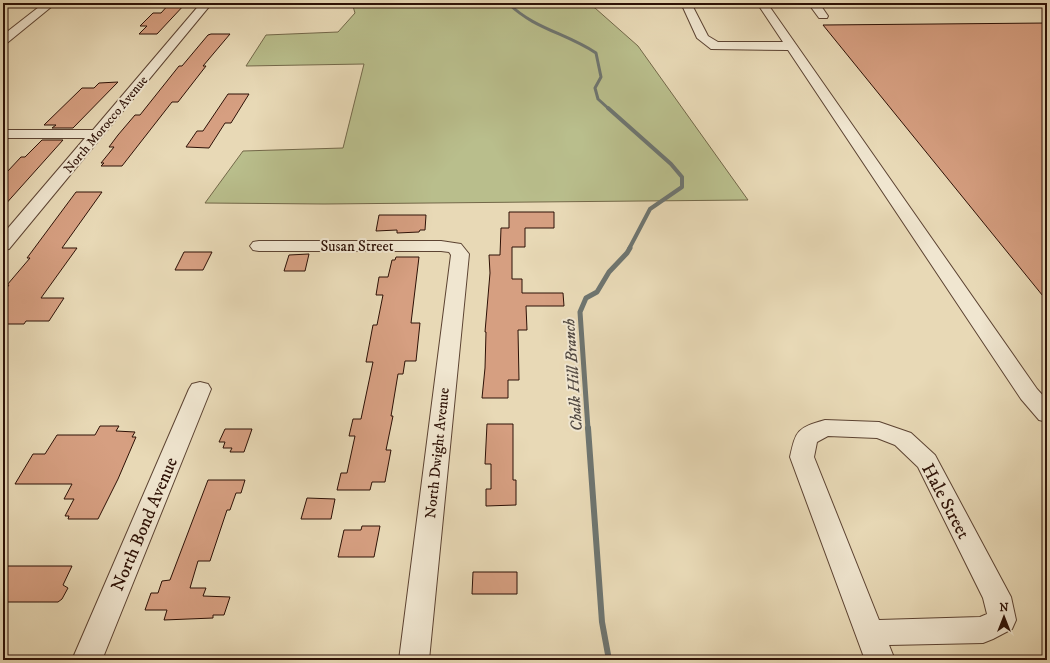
<svg xmlns="http://www.w3.org/2000/svg" width="1050" height="663" viewBox="0 0 1050 663" font-family="'IM FELL DW Pica',serif">
	<rect width="100%" height="100%" fill="#e8d9b6"/>
	<filter id="stains"><feTurbulence type="fractalNoise" baseFrequency=".005" numOctaves="4"/><feColorMatrix values="0 0 0 0 .2 0 0 0 0 .09 0 0 0 0 .02 0 0 0 .5 -.17"/></filter>
	<radialGradient id="worn" r=".72"><stop offset=".6" stop-color="#630" stop-opacity="0"/><stop offset="1" stop-color="#630" stop-opacity=".3"/></radialGradient>
	<!-- green -->
	<path fill="#b9be8c" stroke="#736849" d="M352 3H584L595 8 638 46 748 200 324 204 205 203 243 151 343 148 364 64 246 66 266 35 338 32 355 13Z"/>
	<g fill="none" stroke-linecap="round" stroke-linejoin="round">
		<!-- stream-far3 -->
		<path stroke="#6e7570" stroke-width="3" d="M508 3C534 29 566 33 596 53L601 77 595 88 598 99 609 109"/>
		<!-- stream-far2 -->
		<path stroke="#6e7570" stroke-width="4" d="M608 108 671 164 682 177V187L650 209 629 249"/>
		<!-- stream-far1 -->
		<path stroke="#6e7570" stroke-width="5" d="M588 429 580 312 586 298 597 292 609 272 627 253 630 248"/>
		<!-- stream -->
		<path stroke="#6e7570" stroke-width="6" d="M588 428 602 622 609 660"/>
	</g>
	<!-- building -->
	<path fill="#d69f81" stroke="#2d1106" d="M170 3H186L157 34H139L147 26H140L153 13H161Z
		M1047 23V301L823 25Z
		M211 34H230L203 66H206L178 102H172L122 166H101L104 163H101L114 147H109L118 135 135 115H140L179 66H182L208 35Z
		M118 82 73 128H52L56 125H44L82 88H94L99 83Z
		M228 94H249L231 123H225L209 148 186 147 197 131H203Z
		M42 140H63L3 207V172H7L21 157H25Z
		M76 192H102L62 248H77L41 298H64L49 321H26L24 324H3V293L9 285H7L30 258H27Z
		M509 212H554V228H525V247H512V279H522V293H563L564 306H526L527 330H518L519 380H508V398H482L485 368 486 332H485L490 273 489 255H500L501 228H509Z
		M379 215H426L425 230H420L419 232 397 233V230L376 231Z
		M184 252H212L203 270H175Z
		M309 254 305 271H284L289 255Z
		M396 257H419L411 323H420L416 361H405L403 374H398L391 416H393L386 450H391L385 482H372L370 490H337L341 473H347L355 436H349L353 419H361L373 362H366L373 325H377L383 295H376L379 277H388L392 260H395Z
		M487 424H513V480H516V505L486 506V489H491V464H485Z
		M100 426H119L116 431 135 432 132 437H136L118 479 98 519H68L69 516H65L74 499H64L72 484H15L33 454H45L57 435H95Z
		M225 429H252L244 452H230L232 448H223L225 442H219Z
		M208 480H245L241 493H236L230 510H227L210 561H198L190 588H206L203 596 230 597 224 615H213V618L164 620 167 610H145L151 593H158L162 581 170 580Z
		M307 498 335 499 331 519H301Z
		M362 526H380L374 557H338L344 530H361Z
		M3 566H72L63 585 68 588 62 599 58 602H3Z
		M473 572H517V594H472Z"/>
	<g fill="none" stroke-linecap="round" stroke-linejoin="round">
		<!-- minor casing -->
		<g stroke="#5c4332" stroke-width="2">
			<path id="minor" d="M44 3H56L7 43 3 45V35Z
				M201 3H212L9 249 3 250V234L85 138H3V130H93Z
				M681 3H691L708 36 718 42H783L757 3H767L1037 389 1047 400V422L1039 420 1021 399 788 50 711 49 697 38Z
				M808 3H819L828 16 827 18H819Z
				M259 241H441L461 244 469 254 429 660H399L451 255 449 252 441 251H259L253 250 250 246 253 242Z
				M200 382 208 384 211 389 102 660H72L189 389 192 384Z
				M825 420 879 422 911 433 935 455 1011 597 1016 620 1012 629 993 639 983 643 889 645 895 660H865L790 457C796 430 797 428 825 420ZM828 436 877 438 895 445 918 467 983 598 987 614 980 617 879 620 814 457 817 442Z"/>
		</g>
		<!-- minor -->
		<use href="#minor" fill="#f0e6d0" fill-rule="evenodd"/>
	</g>
	<g text-anchor="middle" stroke-width="4" stroke-linejoin="round" paint-order="stroke">
		<!-- far-street labels -->
		<g font-size="13" fill="#2d1106" stroke="#f0e6d0">
			<text transform="translate(105 124) rotate(-50)" y="5">North Morocco Avenue</text>
		</g>
		<!-- street labels -->
		<g font-size="15" fill="#2d1106" stroke="#f0e6d0">
			<text x="357" y="251">Susan Street</text>
			<text transform="translate(437 453) rotate(-84)" y="5">North Dwight Avenue</text>
		</g>
		<!-- water labels -->
		<g font-size="16" font-style="italic" fill="#534b44" stroke="#f0e6d0">
			<text transform="translate(572 375) rotate(-94)" y="6">Chalk Hill Branch</text>
		</g>
		<!-- near-street labels -->
		<g font-size="18" fill="#2d1106" stroke="#f0e6d0">
			<text transform="translate(946 501) rotate(62)" y="6">Hale Street</text>
			<text transform="translate(144 524) rotate(-67)" y="6">North Bond Avenue</text>
		</g>
	</g>
	<!-- margin -->
	<rect width="1050" height="663" fill="none" stroke="#e8d9b6" stroke-width="16"/>
	<rect x="4" y="4" width="1042" height="655" fill="none" stroke="#2d1106" stroke-width="2"/>
	<rect x="8" y="8" width="1034" height="647" fill="none" stroke="#2d1106"/>
	<!-- north arrow -->
	<g transform="translate(1004 617)" stroke="#f0e6d0" stroke-width="3" paint-order="stroke">
	<path d="M0-3L7 15L0 10L-7 15Z" fill="#2d1106"/>
	<text y="-6" font-size="11" font-weight="bold" text-anchor="middle" fill="#2d1106">N</text>
	</g>
	<rect width="100%" height="100%" filter="url(#stains)"/>
	<rect width="100%" height="100%" fill="url(#worn)"/>
</svg>
